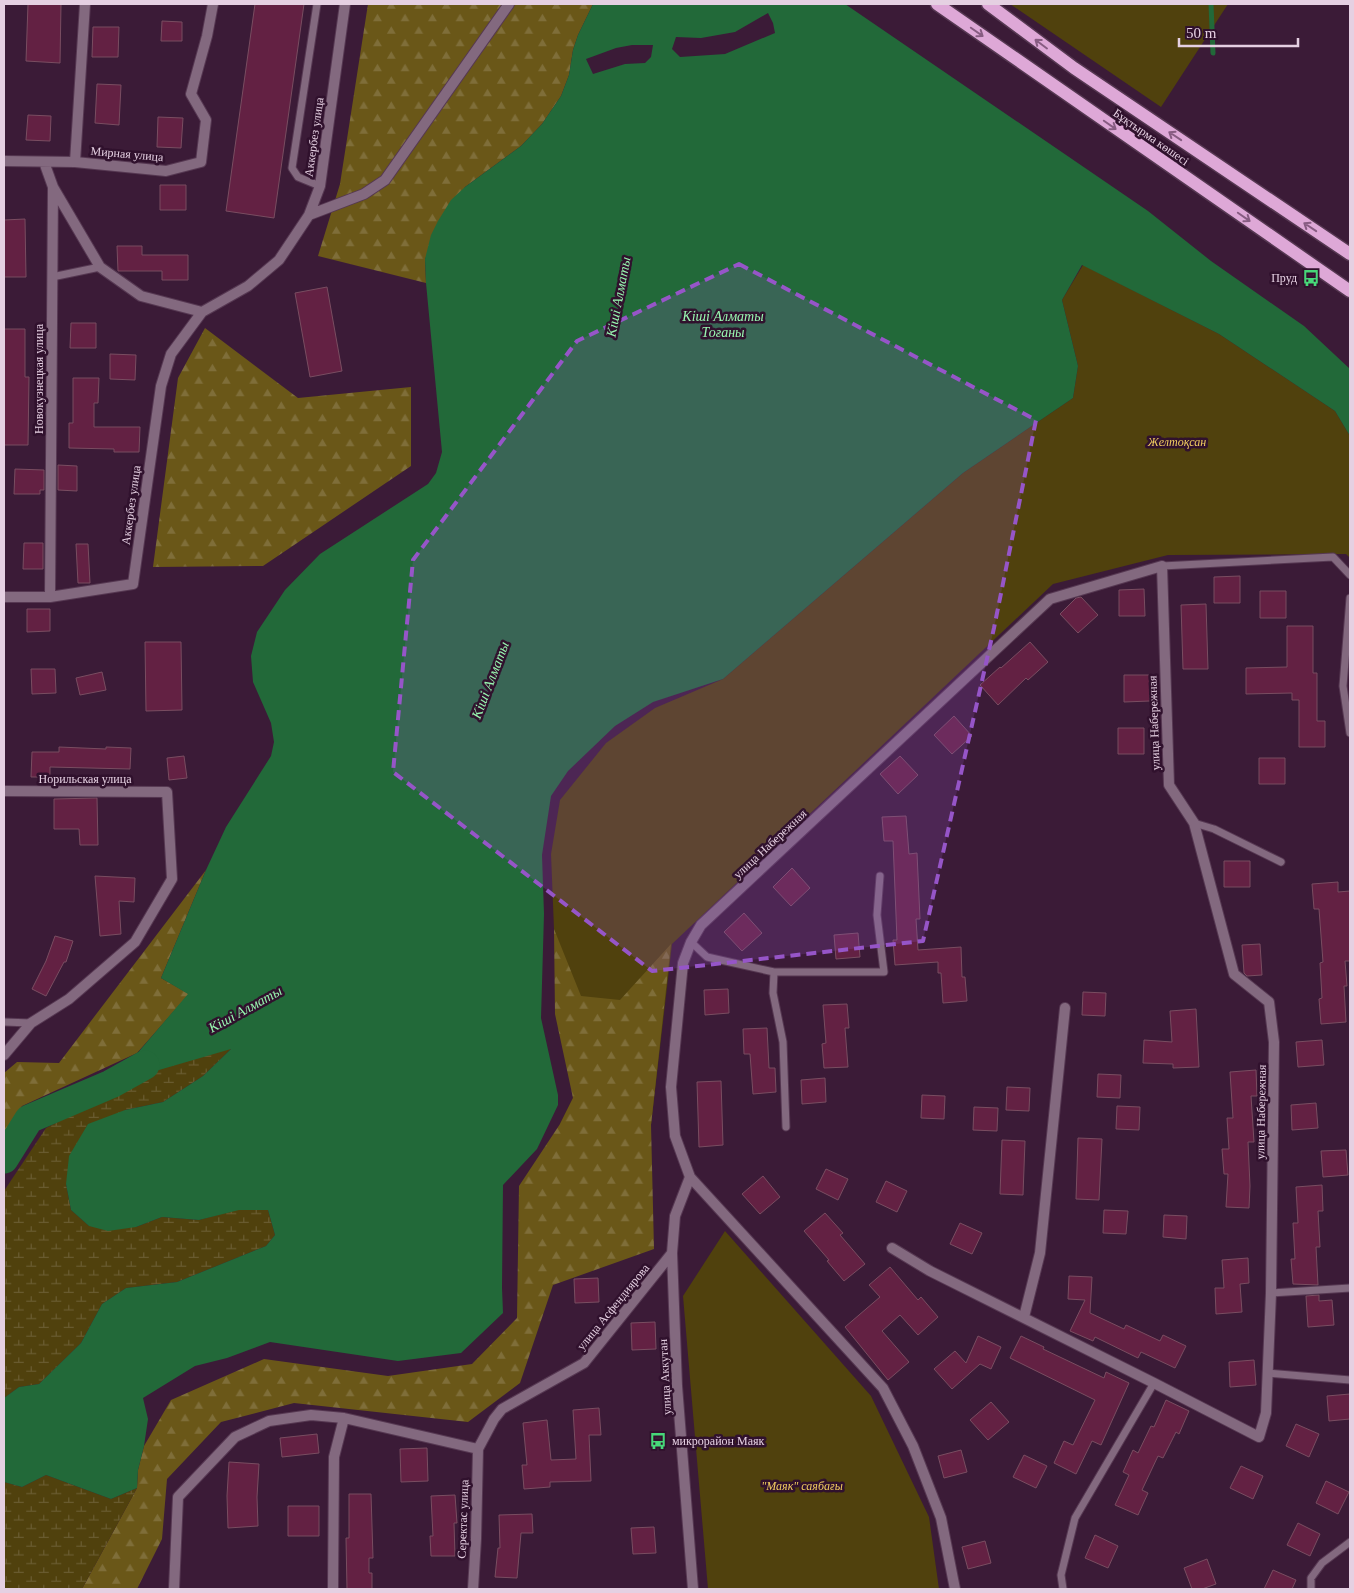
<svg xmlns="http://www.w3.org/2000/svg" width="1354" height="1593" viewBox="0 0 1354 1593" font-family="Georgia,serif">
	<defs>
		<pattern id="forest-firs" width="22" height="20" patternUnits="userSpaceOnUse" patternTransform="scale(1.25)"><rect width="22" height="20" fill="#6a5718"/><path d="M5 1l3.5 6h-7zM16 11l3.5 6h-7z" fill="#7f6e39"/></pattern>
		<pattern id="wetland-marsh" width="20" height="14" patternUnits="userSpaceOnUse" patternTransform="scale(1.25)"><rect width="20" height="14" fill="#50410d"/><path d="M1 5h8M5 5V1M11 12h8M15 12V8" fill="none" stroke="#695b30"/></pattern>
	</defs>
	<rect width="100%" height="100%" fill="#3b1b37"/>
	<!-- green -->
	<path fill="#50410d" d="M1010 4H1228L1161 107Z
		M1083 265 1219 334 1335 411 1350 436V558L1346 554 1168 555 1053 584 672 944 651 1125 560 1124 573 1098 554 929 551 854 560 800 606 743 655 708 723 679 963 473 1073 398 1078 366 1062 300Z
		M725 1231 871 1396 929 1517 939 1589H708L683 1296Z"/>
	<!-- forest -->
	<path fill="url(#forest-firs)" d="M368 4H593L578 35 573 50 569 75 561 96 542 124 521 146 465 187 425 259 426 283 318 256 340 184Z
		M205 328 298 398 411 387V466L263 566 153 567 178 378Z
		M206 870 161 978 189 994 137 1053 22 1106 4 1135V1073L17 1062 59 1063Z
		M554 929 581 996 620 1000 671 944 651 1125 654 1249 553 1285 520 1383 468 1422 294 1403 221 1422 167 1479 162 1539 137 1589H82L137 1488 138 1470 144 1446 171 1400 264 1359 388 1376 472 1364 517 1318 519 1186 560 1124 573 1098 555 1014Z"/>
	<!-- wetland -->
	<path fill="url(#wetland-marsh)" d="M232 1048 203 1076 163 1102 125 1110 66 1184 71 1210 89 1226 136 1227 162 1217 199 1220 239 1209 268 1210 275 1235 266 1246 177 1282 126 1288 102 1304 81 1343 39 1384 19 1387 4 1398V1191L46 1128 160 1069Z
		M46 1475 111 1499 137 1488 82 1589H4V1482L22 1487Z"/>
	<!-- water -->
	<path fill="#226939" fill-rule="evenodd" d="M593 4H845L1148 211 1211 261 1304 326 1350 369V436L1335 411 1219 334 1082 265 1062 300 1078 366 1073 398 963 473 723 679 653 702 615 726 568 771 551 796 542 855 544 914 541 1018 558 1095V1105L537 1149 503 1185 502 1288 503 1313 461 1353 398 1361 270 1342 227 1358 195 1366 143 1398 148 1419 144 1446 138 1470 137 1488 111 1499 46 1475 22 1487 4 1482V1398L19 1387 39 1384 81 1343 102 1304 126 1288 177 1282 266 1246 275 1235 268 1210H239L199 1220 162 1217 136 1227 108 1231 89 1226 71 1210 66 1184 69 1156 88 1124 125 1110 163 1102 203 1076 231 1049 111 1084 188 994 161 978 206 870 226 827 271 756 274 742 271 723 253 682 251 656 257 632 285 590 320 554 428 484 436 473 442 452 426 283 425 259 431 235 438 221 451 200 465 187 521 146 542 124 561 96 569 75 573 50 578 35ZM768 13 773 23 775 33 725 54 680 57 672 49 676 37 701 38 735 32ZM632 45H653L651 57 645 63 625 64 593 74 586 59 616 48Z"/>
	<g fill="none" stroke-linecap="round" stroke-linejoin="round">
		<!-- stream -->
		<path stroke="#226939" stroke-width="5" d="M1211 4 1213 53"/>
		<!-- river -->
		<path stroke="#226939" stroke-width="29" d="M4 1159 29 1119 111 1084 145 1065"/>
	</g>
	<!-- building -->
	<path fill="#632143" stroke="#794d61" d="M28 4H61L60 63 26 61Z
		M255 4H304L274 218 226 211Z
		M162 21 182 22V41H161Z
		M93 27H119L118 57H92Z
		M97 84 121 85 119 125 95 123Z
		M28 115 51 116 50 141 26 140Z
		M158 117 183 118 181 148 157 147Z
		M160 185H186V210H160Z
		M25 219 26 277H4V220Z
		M117 246H142V255H188V280H162V271H118Z
		M327 287 342 371 310 377 295 293Z
		M71 323H96V348H70Z
		M4 329H25V377H29L28 445H4Z
		M110 354 136 355 135 380 110 379Z
		M73 378H99L98 403H94V427H140L139 452H114V449L69 448V423H73Z
		M58 465 77 466V491L58 490Z
		M15 469 44 470V490H40V494H14Z
		M24 543H43V569H23Z
		M76 544H88L90 583H78Z
		M1240 576V603H1214V577Z
		M1144 589 1145 616H1119V590Z
		M1260 591H1286V618H1260Z
		M1081 597 1098 615 1078 633 1060 614 1076 598Z
		M1206 604 1208 669H1183L1181 605Z
		M27 609H50V631L27 632Z
		M1287 626H1313V673H1317V721H1325V747H1299V700H1292V693L1246 694V668L1287 667Z
		M145 642H181L182 710 146 711Z
		M1030 642 1048 662 1028 680 1026 678 998 705 980 685 1000 667 1001 668Z
		M31 669H55L56 693 32 694Z
		M102 672 106 690 80 695 76 678Z
		M1124 675H1150V701L1124 702Z
		M954 716 972 736 952 754 934 735Z
		M1118 728H1144V754H1118Z
		M59 747 106 749V747L131 748 130 769 50 767V777H31L32 752H59Z
		M184 756 187 778 169 780 167 758Z
		M900 756 918 775 898 794 880 774Z
		M1259 758H1285V784H1259Z
		M97 798 98 845H80L79 829H54V799Z
		M906 816 909 854 917 853 920 919H916L918 950 961 947 962 977H965L967 1001 943 1003 941 973H938V962L895 965 893 940H897L893 841H884L882 817Z
		M1224 861H1250V887H1224Z
		M792 868 810 888 791 906 773 887Z
		M95 876 135 878 134 902 119 901 121 934 100 936Z
		M1338 882V892L1350 891V961H1345L1347 986H1344L1346 1022 1321 1024 1319 999 1322 998 1320 963 1323 962 1319 909H1314L1312 884Z
		M744 913 762 933 742 951 724 932Z
		M858 933 860 957 836 959 834 935Z
		M55 936 73 941 66 962H64L46 996 32 989 46 961Z
		M1260 944 1262 975 1247 976 1244 973 1242 945Z
		M728 989 729 1013 705 1015 704 990Z
		M1083 992 1106 993 1105 1016 1082 1015Z
		M847 1004 849 1028H845L848 1067 824 1068 822 1044 826 1043 823 1005Z
		M1196 1009 1199 1067 1173 1068V1064L1143 1063 1144 1040 1172 1042 1170 1011Z
		M767 1028 769 1068H775L776 1092 753 1094 750 1054H744L743 1029Z
		M1322 1040 1324 1065 1298 1067 1296 1042Z
		M1256 1070 1257 1096H1251L1254 1142H1248L1250 1186 1249 1208 1226 1207 1228 1174H1224L1222 1149H1229L1227 1118H1233L1230 1072Z
		M1098 1074 1121 1075 1120 1098 1097 1097Z
		M825 1078 826 1102 802 1104 801 1080Z
		M721 1081 723 1145 699 1147 697 1082Z
		M1007 1087 1030 1088 1029 1111 1006 1110Z
		M922 1095 945 1096 944 1119 921 1118Z
		M1316 1103 1318 1128 1292 1130 1291 1105Z
		M1117 1106 1140 1107 1139 1130 1116 1129Z
		M974 1107 998 1108 997 1131 973 1130Z
		M1078 1138 1102 1139 1099 1200 1076 1199Z
		M1002 1140 1025 1141 1023 1195 1000 1194Z
		M1346 1150 1348 1175 1323 1177 1321 1151Z
		M826 1169 848 1179 838 1200 816 1189Z
		M763 1176 780 1197 760 1214 742 1194Z
		M886 1181 907 1191 897 1212 876 1202Z
		M1322 1185 1323 1211H1318L1320 1247H1316L1318 1285 1293 1284 1291 1259H1295L1293 1223H1298L1296 1187Z
		M1104 1210 1128 1211 1126 1234 1103 1233Z
		M825 1213 843 1233 840 1235 865 1264 844 1281 827 1261 829 1260 804 1231Z
		M1164 1215 1187 1216 1186 1239 1163 1237Z
		M960 1223 982 1233 972 1254 950 1244Z
		M1248 1258 1249 1283 1240 1284 1242 1312 1216 1314 1215 1288H1224L1222 1260Z
		M890 1267 918 1300 921 1297 938 1317 918 1335 900 1315 882 1331 909 1362 888 1380 845 1327 880 1297 869 1285Z
		M1069 1276 1092 1277 1090 1313 1124 1329 1126 1325 1160 1341 1163 1335 1186 1346 1175 1368 1141 1352 1138 1358 1095 1337 1093 1341 1070 1331 1085 1300 1068 1299Z
		M598 1278 599 1302 575 1303 574 1279Z
		M1319 1295V1301L1332 1300 1334 1325 1308 1327 1306 1296Z
		M655 1322 656 1349 632 1350 631 1323Z
		M978 1336 1001 1347 991 1369 980 1364 952 1389 934 1369 955 1351 966 1363Z
		M1021 1336 1044 1347 1043 1349 1104 1378 1106 1372 1129 1383 1101 1445 1092 1441 1076 1474 1054 1463 1064 1441 1073 1445 1095 1400 1010 1358Z
		M1254 1360 1256 1385 1230 1387 1229 1362Z
		M1350 1394V1419L1329 1421 1327 1396Z
		M1166 1400 1189 1411 1179 1434 1176 1432 1163 1458 1158 1456 1142 1490 1148 1493 1138 1515 1115 1505 1129 1475 1123 1472 1133 1450 1138 1453 1151 1426 1154 1427Z
		M991 1402 1009 1422 988 1440 970 1420Z
		M599 1408 601 1435H589L591 1481 550 1482V1487L524 1489 522 1465H527L523 1423 547 1420 551 1460 576 1459 573 1410Z
		M1296 1424 1319 1434 1309 1457 1286 1446Z
		M317 1434 319 1453 282 1457 280 1438Z
		M427 1448 428 1481 401 1482 400 1449Z
		M961 1450 967 1472 944 1478 938 1456Z
		M1024 1455 1047 1466 1036 1488 1013 1477Z
		M229 1462 259 1464 257 1497 258 1526 228 1528 227 1496Z
		M1241 1466 1263 1476 1253 1499 1230 1488Z
		M1326 1481 1349 1492 1338 1514 1316 1503Z
		M349 1494H371L373 1558H369V1573H372V1589H347L346 1538H349Z
		M455 1495 457 1523H454L455 1556H431L430 1536H433L431 1496Z
		M288 1506H319V1536H288Z
		M532 1514 533 1533H521L517 1578 495 1577 498 1548H500L499 1515Z
		M1298 1523 1320 1534 1310 1556 1287 1545Z
		M654 1527 656 1553 633 1554 631 1528Z
		M1095 1535 1118 1546 1108 1568 1085 1558Z
		M985 1541 991 1563 968 1569 962 1547Z
		M1207 1559 1216 1584 1202 1589H1192L1184 1568Z
		M1273 1570 1296 1580 1292 1589H1264Z"/>
	<g fill="none" stroke-linecap="round" stroke-linejoin="round">
		<!-- service casing -->
		<g stroke="#563852" stroke-width="9">
			<path id="service" d="M317 4 292 168 298 177 320 186
				M52 277 100 267
				M1162 566 1333 557 1350 575
				M1350 598 1343 686 1350 733
				M1194 823 1214 829 1281 862
				M691 942 707 957 774 972H884L877 915 880 876
				M774 972 773 993 783 1042 786 1127
				M4 1022 31 1023
				M1271 1293 1350 1288
				M1268 1373 1350 1380
				M1063 1589 1061 1575 1075 1518 1154 1383
				M1311 1589V1578L1322 1563 1350 1542"/>
		</g>
		<!-- minor casing -->
		<g stroke="#563852" stroke-width="12">
			<path id="minor" d="M4 161 75 162 166 171 201 162 206 120 191 94 207 36 213 4
				M44 162 53 187 50 597
				M75 162 85 4
				M53 187 100 267 141 296 202 312 248 286 279 260 309 215 320 186 345 4
				M309 215 364 194 385 180 509 4
				M4 597H50L133 584 161 386 171 354 202 312
				M4 791 167 792 172 879 135 942 69 999 31 1023 4 1055
				M892 1248 930 1271 1154 1383 1259 1437 1266 1413 1271 1293 1274 1042 1269 1002 1234 974 1194 823 1169 785 1162 566 1050 599 701 925 691 942 683 963 671 1087 675 1136 690 1177 883 1388 913 1446 941 1518 955 1589
				M672 1253 677 1386 693 1589
				M1024 1317 1040 1253 1065 1008
				M174 1589 178 1497 235 1437 269 1421 311 1415 344 1418 478 1449
				M333 1589 334 1457 344 1418
				M473 1589 476 1539 478 1449 494 1419 502 1409 584 1363 672 1253 675 1216 690 1177"/>
		</g>
		<!-- primary casing -->
		<g stroke="#563852" stroke-width="15">
			<path id="primary" d="M937 4 1350 291
				M988 4 1074 68 1350 254"/>
		</g>
		<!-- service -->
		<use href="#service" stroke="#83697f" stroke-width="7"/>
		<!-- minor -->
		<use href="#minor" stroke="#83697f" stroke-width="10"/>
		<!-- primary -->
		<use href="#primary" stroke="#dea8d7" stroke-width="12"/>
	</g>
	<!-- one-way arrows -->
	<defs><path id="oneway-shaft" d="M-6 0H5M1.5-3L5.5 0L1.5 3" fill="none" stroke-width="1.6" stroke-linecap="round" stroke-linejoin="round" transform="scale(1.25)"/></defs>
	<g stroke="#875c82">
		<use href="#oneway-shaft" transform="translate(977 32) rotate(35)"/>
		<use href="#oneway-shaft" transform="translate(1041 44) rotate(-143)"/>
		<use href="#oneway-shaft" transform="translate(1110 125) rotate(35)"/>
		<use href="#oneway-shaft" transform="translate(1175 136) rotate(-146)"/>
		<use href="#oneway-shaft" transform="translate(1244 217) rotate(35)"/>
		<use href="#oneway-shaft" transform="translate(1310 227) rotate(-146)"/>
	</g>
	<!-- marked area -->
	<path fill="#9655c8" fill-opacity="0.2" stroke="#9655c8" stroke-width="4" stroke-dasharray="10 6" stroke-linejoin="round" d="M739 264 1036 420 994 628 923 941 652 971 393 772 413 560 577 341Z"/>
	<!-- icons -->
	<defs>
		<g id="bus-bare" transform="scale(1.35)"><path d="M-5-6H5V4H4V6H2V4H-2V6H-4V4H-5ZM-3.5-4V0h7V-4ZM-3.5 1.2v1.5H-2V1.2ZM2 1.2v1.5H3.5V1.2Z" fill="#47d779" stroke="#30112d" stroke-width="2.5" paint-order="stroke"/></g>
	</defs>
	<g fill-rule="evenodd">
		<use href="#bus-bare" x="1311" y="278"/>
		<use href="#bus-bare" x="658" y="1441"/>
	</g>
	<g text-anchor="middle" stroke-width="5" stroke-linejoin="round" paint-order="stroke">
		<!-- street labels -->
		<g font-size="12" fill="#e5d0e2" stroke="#30112d">
			<text transform="translate(314 137) rotate(-82)" y="4">Аккербез улица</text>
			<text transform="translate(1151 137) rotate(35)" y="4">Бұқтырма көшесі</text>
			<text transform="translate(127 154) rotate(5)" y="4">Мирная улица</text>
			<text transform="translate(39 379) rotate(-90)" y="4">Новокузнецкая улица</text>
			<text transform="translate(131 505) rotate(-82)" y="4">Аккербез улица</text>
			<text transform="translate(1154 723) rotate(-92)" y="4">улица Набережная</text>
			<text x="85" y="783">Норильская улица</text>
			<text transform="translate(770 844) rotate(-43)" y="4">улица Набережная</text>
			<text transform="translate(1261 1112) rotate(-89)" y="4">улица Набережная</text>
			<text transform="translate(613 1307) rotate(-51)" y="4">улица Асфендиярова</text>
			<text transform="translate(665 1377) rotate(-93)" y="4">улица Аккутан</text>
			<text transform="translate(463 1519) rotate(-88)" y="4">Серектас улица</text>
		</g>
		<!-- poi labels -->
		<g font-size="12" fill="#e5d0e2" stroke="#30112d" text-anchor="end">
			<text x="1297" y="282">Пруд</text>
			<text x="672" y="1445" text-anchor="start">микрорайон Маяк</text>
		</g>
		<!-- park labels -->
		<g font-size="12" font-style="italic" fill="#f1cd60" stroke="#30112d">
			<text x="1177" y="446">Желтоқсан</text>
			<text x="802" y="1490">"Маяк" саябағы</text>
		</g>
		<!-- water labels -->
		<g font-size="14" font-style="italic" fill="#98f7b0" stroke="#30112d">
			<text transform="translate(618 297) rotate(-79)" y="5">Кіші Алматы</text>
			<text x="723" y="321">Кіші Алматы<tspan x="723" dy="16">Тоғаны</tspan></text>
			<text transform="translate(490 680) rotate(-69)" y="5">Кіші Алматы</text>
			<text transform="translate(245 1009) rotate(-29)" y="5">Кіші Алматы</text>
		</g>
	</g>
	<!-- border -->
	<rect width="1354" height="1593" fill="none" stroke="#e5d0e2" stroke-width="10"/>
	<!-- scale -->
	<path d="M1179 38v8h119v-8" fill="none" stroke="#e5d0e2" stroke-width="2.5"/>
	<text x="1186" y="38" font-size="15" fill="#e5d0e2" stroke="#30112d" stroke-width="4" paint-order="stroke">50 m</text>
</svg>
